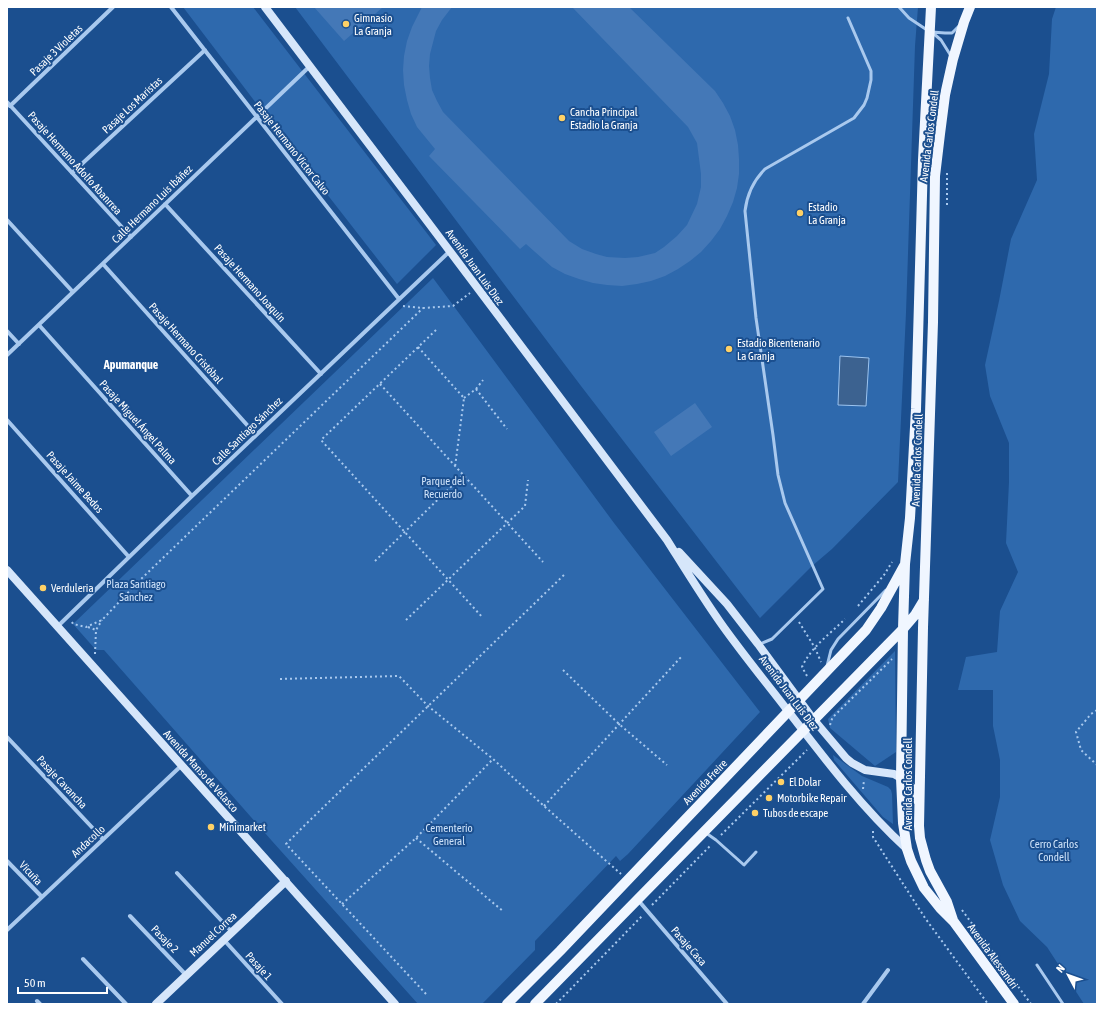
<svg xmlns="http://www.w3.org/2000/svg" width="1104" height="1011" viewBox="0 0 1104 1011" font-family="'Asap Condensed',sans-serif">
	<rect width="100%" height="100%" fill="#1b4f8f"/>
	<!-- green -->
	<path fill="#2e69ad" d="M183 7H253L436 245 397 284 256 103Z
		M295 7H918L915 46 906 313 898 482 832 549 812 566 760 618 581 386Z
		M1056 7H1097V1004H1084L1047 947 1020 921 1003 885 990 840 1000 797V760L993 726V690H958L966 657 997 652 1000 611 1018 572 1006 543 1009 482V443L990 396 985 365 999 301 1011 239 1037 180 1034 134 1049 74 1052 19Z
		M433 278 614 523 760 712 628 854 620 861 616 856 535 941V950L482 1004H418L272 841 104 650H96L73 624Z
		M895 651 896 752 875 766 830 728 828 719Z
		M833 755 862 776 888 787 891 790 892 794 893 824 883 817 834 760Z"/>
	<!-- water -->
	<path fill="#3c6290" stroke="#9cc4f0" d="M840 356 869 358 866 406 838 405Z"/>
	<!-- building -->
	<path fill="#4478b7" d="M314 7H383L344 41Z
		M422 7H452L442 20 436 31 430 54 429 66 430 78 432 90 437 101 443 112 569 241 582 249 596 254 607 257 625 258 638 257 655 253 664 247 677 236 687 225 697 204 701 187V174L697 143 688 127 572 7H629L715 91 723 103 730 116 735 130 738 145 739 159V174L737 188 733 202 727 216 720 229 711 241 701 252 690 261 678 269 665 276 651 281 637 284 622 286 607 285 593 283 579 279 565 274 552 267 526 244 520 249 429 156 435 149 417 127 411 114 407 100 404 85 403 70 404 56 407 41 412 27Z
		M695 403 712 427 671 456 654 432Z"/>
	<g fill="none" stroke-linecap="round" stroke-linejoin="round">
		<!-- path -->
		<path stroke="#a9c9ee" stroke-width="2" stroke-dasharray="2 3" stroke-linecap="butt" d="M947 205V172
			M403 306 423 308 453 306 470 293
			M436 330 321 440 483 618
			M418 347 464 398 455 467
			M380 384 543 562
			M476 389 507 429
			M464 398 476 389 483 380
			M375 561 463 475
			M858 606 884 575 892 562
			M406 620 525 506 528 480
			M72 622 73 624 86 627 102 620 140 580 423 308
			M799 622 815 648 821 662
			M88 627 96 630
			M95 654 96 630 102 620
			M563 670 619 724 667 765
			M807 676 802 667C811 647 830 634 845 619
			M280 679 399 676 428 706 493 759 544 806 621 874
			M1097 710 1091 714 1076 732 1081 750 1097 765
			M834 716 892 659
			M830 725 833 716
			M863 789 864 780
			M544 806 682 656
			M873 831V837L925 918 988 1004
			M721 835 807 750
			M416 838 504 912
			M342 904 416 838 493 759
			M652 905 710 846
			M962 910 1031 1004
			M426 994 286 844 305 825 566 573
			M556 1004 642 916"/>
		<!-- lane -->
		<path stroke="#a9c9ee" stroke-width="3" d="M899 7 909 18 927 30
			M932 32 945 33H952L959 26
			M934 34 941 40 951 56
			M760 644 772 639 823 589 785 503 778 475 773 435 756 318 745 211C747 194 753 181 765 169L854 118 864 105 867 98 871 80V71L848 18
			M827 666 831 650 838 639 886 590
			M706 833 716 840 744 865 756 852
			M1037 965 1063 1004"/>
		<!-- street -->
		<path stroke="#a9c9ee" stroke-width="4" d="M171 7 399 299
			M7 102 131 237
			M10 106 113 7
			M72 173 205 50
			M165 204 321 374
			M7 220 73 292
			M103 264 256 435
			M39 325 192 496
			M7 331 19 344
			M7 355 310 66
			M7 420 129 557
			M58 626 192 496 450 251
			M7 737 103 839
			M7 861 42 897
			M177 873 232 932
			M638 900 727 1004
			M130 916 186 975
			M7 930 182 765
			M224 940 282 1004
			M83 959 126 1004
			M37 1001 40 1004
			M863 1004 888 970"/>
		<!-- secondary -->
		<path stroke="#d6e6fa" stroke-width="8" d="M265 7C400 184 533 362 667 540 684 567 701 595 720 622 741 652 765 681 788 711 824 758 863 809 907 849
			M679 552 727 604 758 644 814 720 846 758 852 763 865 770 894 774 901 778
			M7 570 395 1004
			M156 1004 286 881"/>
		<!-- primary -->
		<path stroke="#f0f6ff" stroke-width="10" d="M931 7 923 160 916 409 910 518 905 564 903 629 901 778 903 823 907 849 911 861 924 888 940 908 954 922 1014 1004
			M901 778 911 788 919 802
			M953 920 947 902 930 871 926 860 920 838 919 826 923 628 933 322 935 176 940 134 945 95 953 59 964 22 970 7
			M507 1004 560 951 866 630 881 608 904 566
			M535 1004 903 629 915 615 924 600"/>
	</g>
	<!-- markers -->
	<g fill="#ffd166" stroke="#1b4f8f" stroke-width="1.5">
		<circle cx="346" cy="24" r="4"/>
		<circle cx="562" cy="118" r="4"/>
		<circle cx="800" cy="213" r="4"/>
		<circle cx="729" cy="349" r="4"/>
		<circle cx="43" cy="588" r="4"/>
		<circle cx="781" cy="782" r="4"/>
		<circle cx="769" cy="798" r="4"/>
		<circle cx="755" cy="813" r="4"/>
		<circle cx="211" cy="827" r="4"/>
	</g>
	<g text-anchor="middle" stroke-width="4" stroke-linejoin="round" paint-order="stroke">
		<!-- poi labels -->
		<g font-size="11" fill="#fff" stroke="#1b4f8f" text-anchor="start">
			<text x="354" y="22">Gimnasio<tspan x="354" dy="13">La Granja</tspan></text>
			<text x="570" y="116">Cancha Principal<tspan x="570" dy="13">Estadio la Granja</tspan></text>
			<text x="808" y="211">Estadio<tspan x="808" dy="13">La Granja</tspan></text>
			<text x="737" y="347">Estadio Bicentenario<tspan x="737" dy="13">La Granja</tspan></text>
			<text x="51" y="592">Verduleria</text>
			<text x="789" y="786">El Dolar</text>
			<text x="777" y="802">Motorbike Repair</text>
			<text x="763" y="817">Tubos de escape</text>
			<text x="219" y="831">Minimarket</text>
		</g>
		<!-- street labels -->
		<g font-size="11" fill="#fff" stroke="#1b4f8f">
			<text transform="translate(56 50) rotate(-44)" y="4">Pasaje 3 Violetas</text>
			<text transform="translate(132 105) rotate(-43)" y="4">Pasaje Los Maristas</text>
			<text transform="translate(929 136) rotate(-83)" y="4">Avenida Carlos Condell</text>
			<text transform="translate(292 148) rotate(52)" y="4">Pasaje Hermano Víctor Calvo</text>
			<text transform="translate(75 163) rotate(48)" y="4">Pasaje Hermano Adolfo Abanrrea</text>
			<text transform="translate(152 204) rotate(-44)" y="4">Calle Hermano Luis Ibáñez</text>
			<text transform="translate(475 267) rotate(54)" y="4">Avenida Juan Luis Diez</text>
			<text transform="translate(250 283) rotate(48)" y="4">Pasaje Hermano Joaquín</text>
			<text transform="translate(186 343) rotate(48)" y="4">Pasaje Hermano Cristóbal</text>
			<text transform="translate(138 422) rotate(48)" y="4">Pasaje Miguel Ángel Palma</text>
			<text transform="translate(247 431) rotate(-44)" y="4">Calle Santiago Sánchez</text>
			<text transform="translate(917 460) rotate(-88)" y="4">Avenida Carlos Condell</text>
			<text transform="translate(75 482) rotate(48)" y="4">Pasaje Jaime Bedos</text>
			<text transform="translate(789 693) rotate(53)" y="4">Avenida Juan Luis Diez</text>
			<text transform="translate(201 771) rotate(48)" y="4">Avenida Manso de Velasco</text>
			<text transform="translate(62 782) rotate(47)" y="4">Pasaje Cavancha</text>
			<text transform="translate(705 782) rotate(-46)" y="4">Avenida Freire</text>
			<text transform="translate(908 784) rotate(-90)" y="4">Avenida Carlos Condell</text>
			<text transform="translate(88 841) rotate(-43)" y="4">Andacollo</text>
			<text transform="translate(31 873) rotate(47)" y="4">Vicuña</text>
			<text transform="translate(213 934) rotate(-43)" y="4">Manuel Correa</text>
			<text transform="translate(165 939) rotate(46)" y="4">Pasaje 2</text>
			<text transform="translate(689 946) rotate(49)" y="4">Pasaje Casa</text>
			<text transform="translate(993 956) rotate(54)" y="4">Avenida Alessandri</text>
			<text transform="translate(259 966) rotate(48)" y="4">Pasaje 1</text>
		</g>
		<!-- park labels -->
		<g font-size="11" fill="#cfe3fa" stroke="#1b4f8f">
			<text x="443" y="485">Parque del<tspan x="443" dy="13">Recuerdo</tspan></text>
			<text x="136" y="588">Plaza Santiago<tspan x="136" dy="13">Sanchez</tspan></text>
			<text x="449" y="832">Cementerio<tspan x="449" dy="13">General</tspan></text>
			<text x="1054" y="848">Cerro Carlos<tspan x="1054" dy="13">Condell</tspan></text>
		</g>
		<!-- neighbourhood labels -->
		<g font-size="12" font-weight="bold" fill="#fff" stroke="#1b4f8f">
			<text x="131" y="369">Apumanque</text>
		</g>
	</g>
	<!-- border -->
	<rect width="1104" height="1011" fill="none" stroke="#ffffff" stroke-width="16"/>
	<!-- north arrow -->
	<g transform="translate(1068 975) rotate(311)" stroke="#1b4f8f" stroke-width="3" paint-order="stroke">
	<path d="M0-3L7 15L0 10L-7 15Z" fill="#ffffff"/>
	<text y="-6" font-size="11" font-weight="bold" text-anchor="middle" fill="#ffffff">N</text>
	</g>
	<!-- scale -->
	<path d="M18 987v6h89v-6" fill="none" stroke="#ffffff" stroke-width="2"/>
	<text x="24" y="987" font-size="12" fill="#ffffff" stroke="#1b4f8f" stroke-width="3" paint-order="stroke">50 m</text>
</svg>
